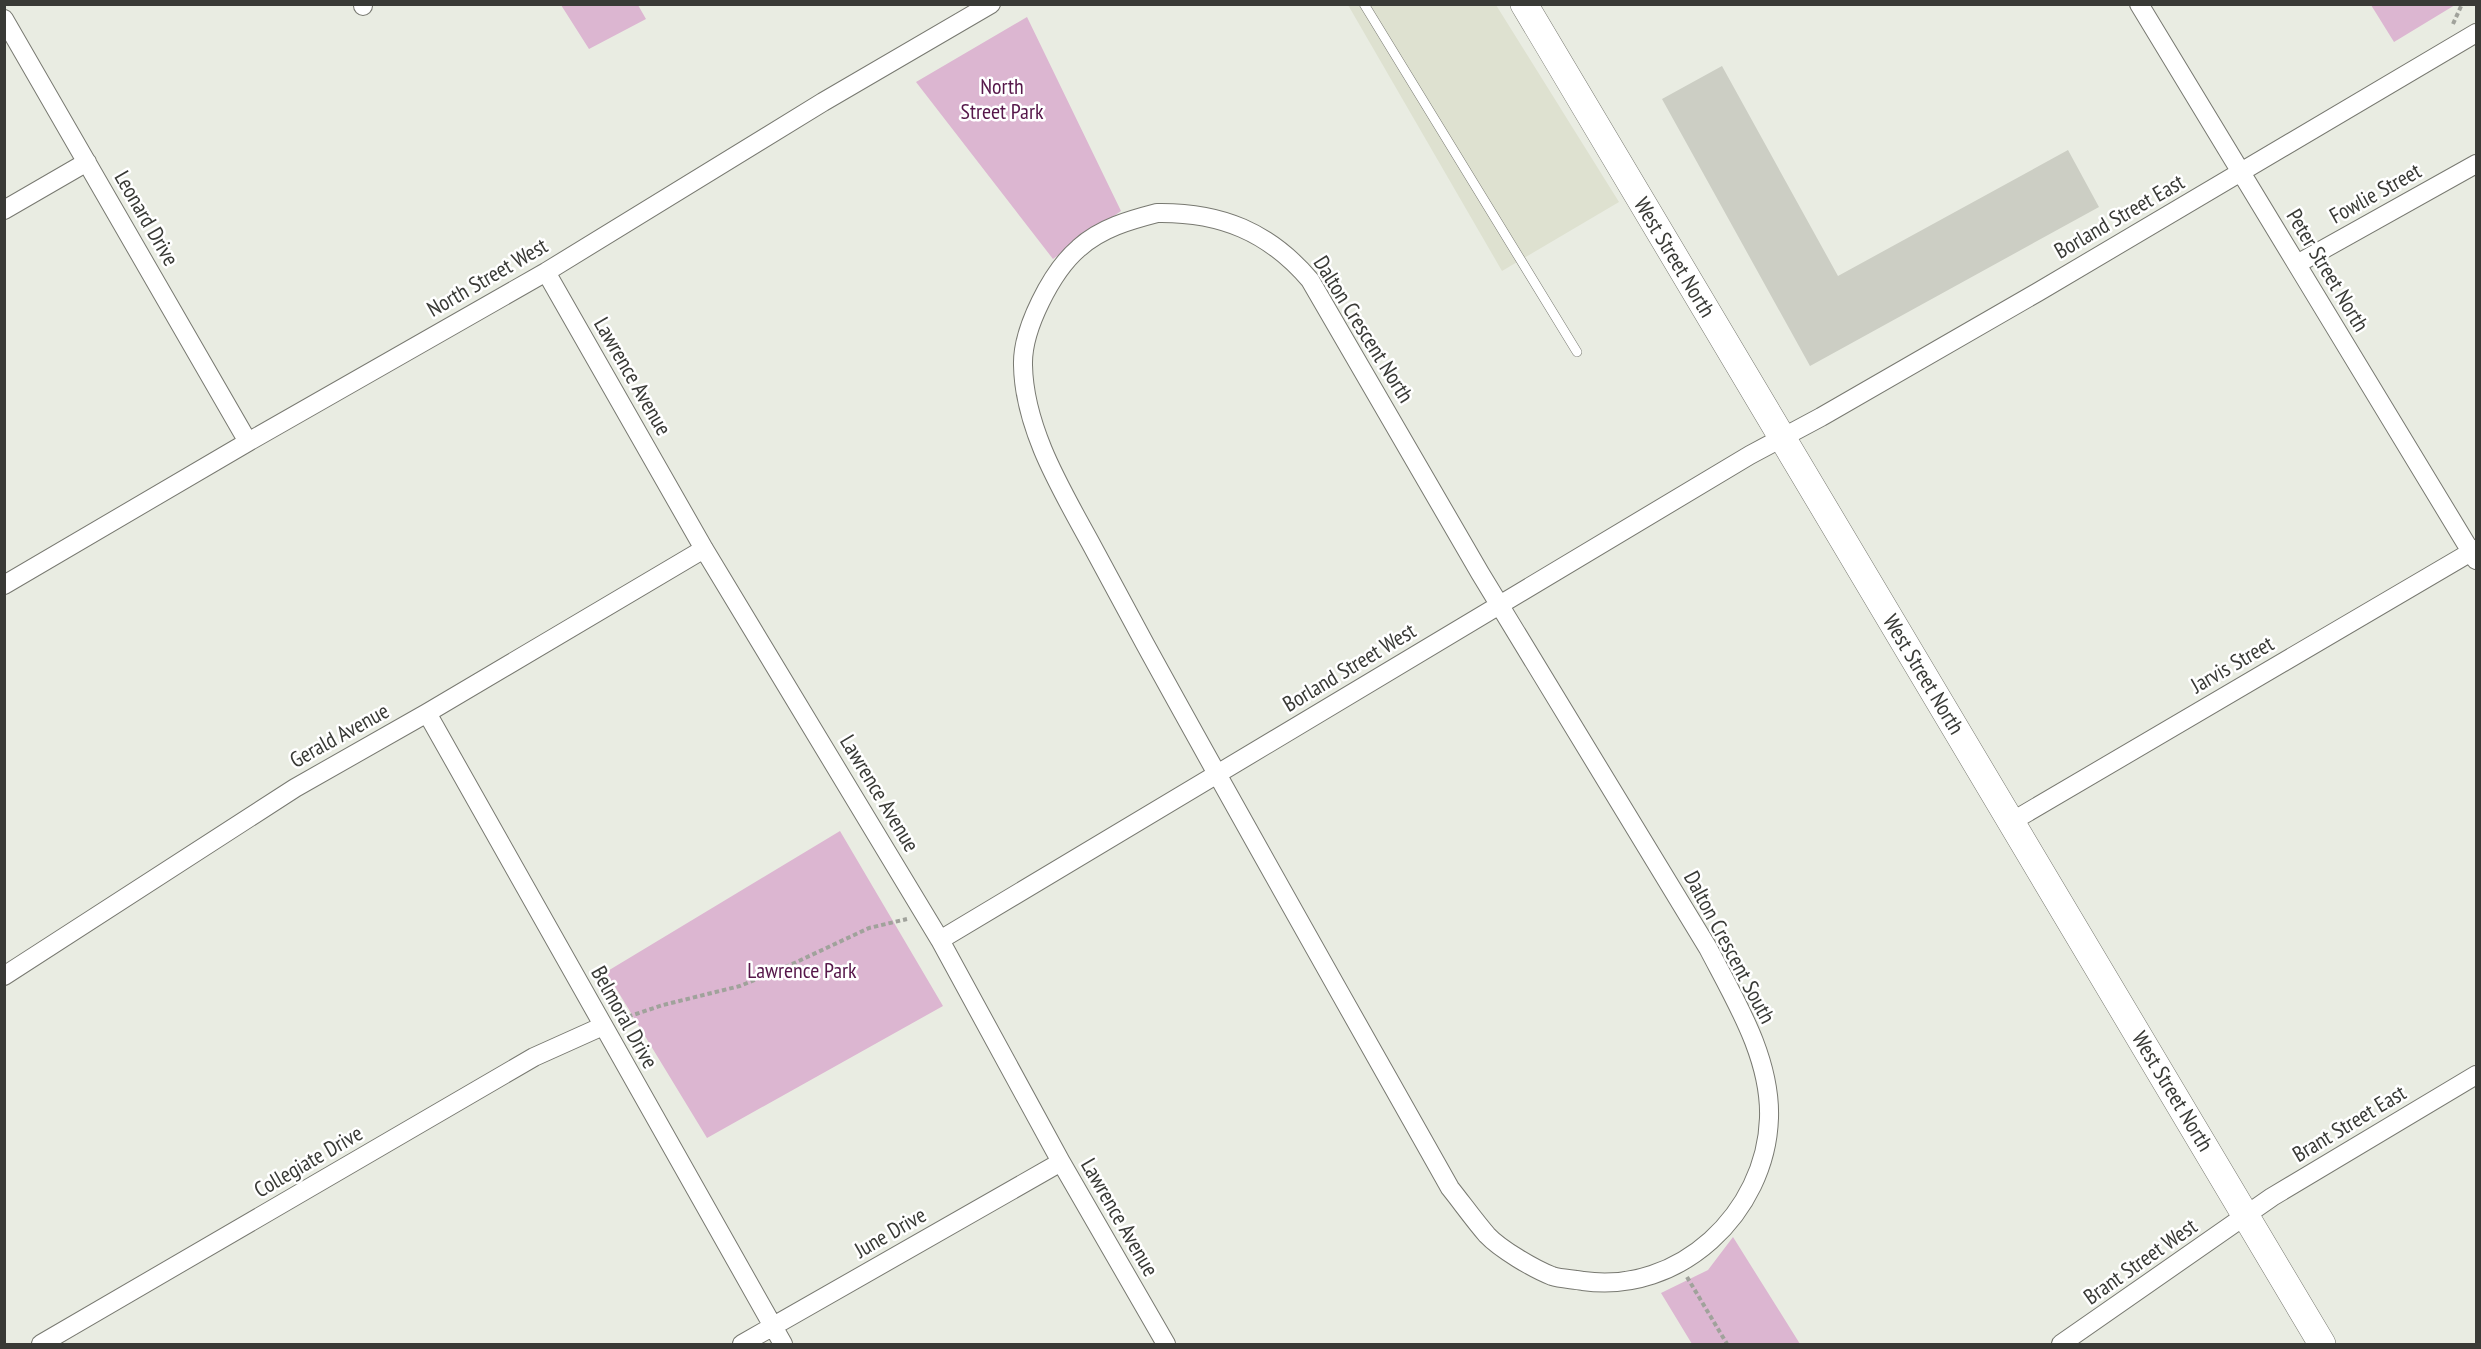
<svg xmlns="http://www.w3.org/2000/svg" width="2481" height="1349" viewBox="0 0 2481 1349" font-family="'PT Sans Narrow',sans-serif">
	<rect width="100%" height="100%" fill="#e9ece2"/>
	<!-- built -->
	<path fill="#dee1d0" d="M1348 5H1496L1619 202 1502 271Z"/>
	<!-- green -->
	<path fill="#dcb6d1" d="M561 5H638L646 19 589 49Z
		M2371 5H2455L2394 42Z
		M1027 17 1121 211 1053 259 916 82Z
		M840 831 943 1006 707 1138 606 972Z
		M1733 1237 1800 1344H1692L1661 1293 1708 1270Z"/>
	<!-- building -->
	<path fill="#cccec4" d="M1722 66 1838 276 2068 150 2099 207 1810 366 1662 99Z"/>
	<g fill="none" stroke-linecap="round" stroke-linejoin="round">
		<!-- service casing -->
		<g stroke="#787971" stroke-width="10">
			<path id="service" d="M1364 4 1577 352"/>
		</g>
		<!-- minor casing -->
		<g stroke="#787971" stroke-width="20">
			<path id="minor" d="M363 4V6
				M2139 4 2476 560
				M4 19 248 442
				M4 210 87 162
				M1157 213C1221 212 1269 232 1310 280L1480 573 1708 948C1735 1000 1771 1058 1769 1118 1766 1213 1679 1295 1583 1281 1574 1279 1561 1279 1552 1276 1534 1269 1500 1249 1487 1235 1474 1220 1462 1203 1450 1188 1348 1007 1245 826 1145 644 1127 610 1108 576 1090 542 1061 489 1024 428 1023 365 1022 329 1052 271 1079 248 1101 228 1130 220 1157 213Z
				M2297 264 2476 164
				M546 272 704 549 940 940 1061 1162 1166 1344
				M4 585 248 442 546 272 823 102 991 4
				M427 713 783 1344
				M2011 822 2476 549
				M940 940 1750 455 1821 417 2038 292 2476 33
				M4 976 295 788 427 713 704 549
				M41 1344 534 1057 603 1026
				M742 1344 1061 1162
				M2061 1344 2272 1197 2476 1075"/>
		</g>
		<!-- secondary casing -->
		<g stroke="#787971" stroke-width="28">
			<path id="secondary" d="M1524 4 2322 1344"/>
		</g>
		<!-- path -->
		<path stroke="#a0a29b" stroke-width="4" stroke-dasharray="4.5 3" stroke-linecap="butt" d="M2453 24 2462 4
			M621 1019 663 1005 740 986 788 966 869 928 907 919
			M1687 1277 1727 1344"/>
		<!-- service -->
		<use href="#service" stroke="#fff" stroke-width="9"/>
		<!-- minor -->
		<use href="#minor" stroke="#fff" stroke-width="18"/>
		<!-- secondary -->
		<use href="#secondary" stroke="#fff" stroke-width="27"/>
	</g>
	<g text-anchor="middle" stroke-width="5" stroke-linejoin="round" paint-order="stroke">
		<!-- park labels -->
		<g font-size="22" fill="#56174a" stroke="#fff">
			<text x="1002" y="94">North<tspan x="1002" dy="25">Street Park</tspan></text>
			<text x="802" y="978">Lawrence Park</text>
		</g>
		<!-- street labels -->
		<g font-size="22" fill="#393a36" stroke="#fff">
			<text transform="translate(2375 193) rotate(-29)" y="8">Fowlie Street</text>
			<text transform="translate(2119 216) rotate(-30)" y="8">Borland Street East</text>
			<text transform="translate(147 218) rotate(60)" y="8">Leonard Drive</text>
			<text transform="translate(1675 257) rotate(59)" y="8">West Street North</text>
			<text transform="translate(2328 270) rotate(59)" y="8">Peter Street North</text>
			<text transform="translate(487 277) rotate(-30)" y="8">North Street West</text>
			<text transform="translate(1364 329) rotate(58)" y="8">Dalton Crescent North</text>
			<text transform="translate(633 376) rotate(60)" y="8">Lawrence Avenue</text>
			<text transform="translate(2232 664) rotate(-30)" y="8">Jarvis Street</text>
			<text transform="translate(1349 667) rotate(-31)" y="8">Borland Street West</text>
			<text transform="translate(1924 674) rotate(59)" y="8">West Street North</text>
			<text transform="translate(339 735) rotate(-29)" y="8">Gerald Avenue</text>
			<text transform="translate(880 793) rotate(59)" y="8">Lawrence Avenue</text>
			<text transform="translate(1730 947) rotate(62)" y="8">Dalton Crescent South</text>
			<text transform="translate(625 1017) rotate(61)" y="8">Belmoral Drive</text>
			<text transform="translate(2173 1091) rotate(59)" y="8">West Street North</text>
			<text transform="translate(2349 1123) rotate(-31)" y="8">Brant Street East</text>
			<text transform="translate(308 1161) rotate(-30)" y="8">Collegiate Drive</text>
			<text transform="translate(1120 1217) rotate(60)" y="8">Lawrence Avenue</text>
			<text transform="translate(890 1232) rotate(-30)" y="8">June Drive</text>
			<text transform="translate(2140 1261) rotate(-35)" y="8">Brant Street West</text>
		</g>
	</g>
	<!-- border -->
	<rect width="2481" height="1349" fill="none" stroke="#393a36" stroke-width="12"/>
</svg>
